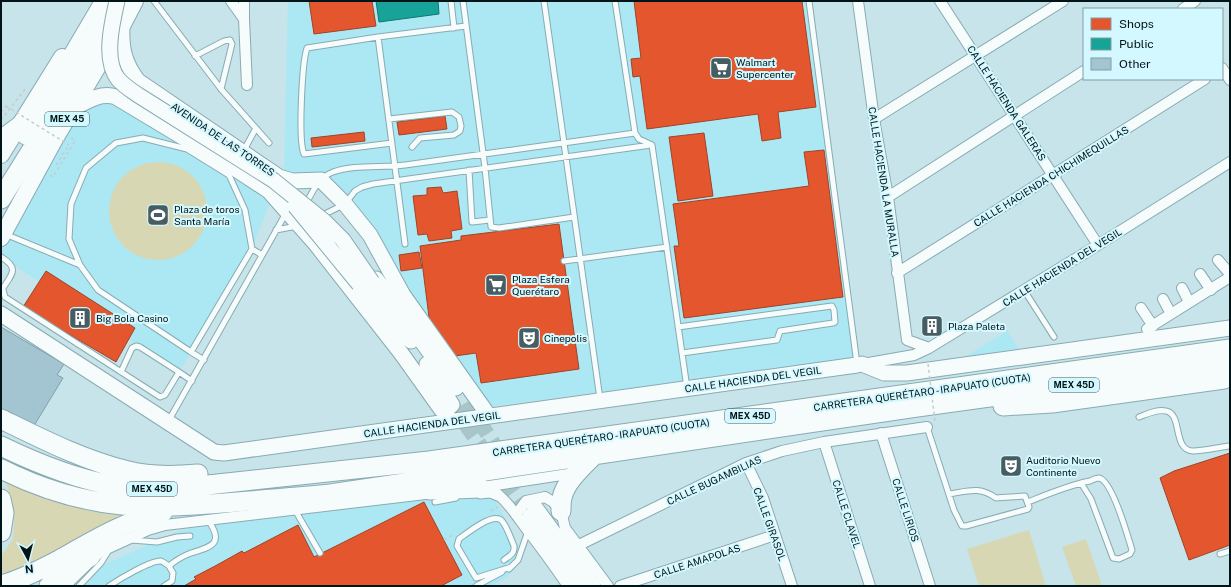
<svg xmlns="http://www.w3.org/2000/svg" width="1231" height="587" viewBox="0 0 1231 587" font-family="'Public Sans',sans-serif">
	<rect width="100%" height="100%" fill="#c6e4ea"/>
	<!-- built -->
	<path fill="#abe8f3" d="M288 1H810L859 358 487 407 427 323 355 202 322 172 284 174Z
		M102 96 269 191 270 202 252 249 179 372 1 257V238L74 108Z
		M1004 325 1025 360H960L1004 333Z
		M490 491 515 537 521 555 518 565 507 577 491 586H74L107 563 182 530 230 520Z"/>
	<!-- green -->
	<path fill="#d8d7b4" d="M109 211a49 49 0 1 1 98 0a49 49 0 1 1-98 0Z
		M6 483C39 496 73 509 107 514 117 515 128 515 138 516L1 580V556L13 539 14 523 13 505Z
		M1029 530 1046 586H979L967 549Z
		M1086 539 1102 586H1076L1062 547Z"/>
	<!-- shops -->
	<path fill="#e4572e" stroke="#a04327" d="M309 1H372L376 26 314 34Z
		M634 1H802L816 107 778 112 781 138 762 141 758 114 647 129 640 76 633 77 631 59 641 58Z
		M445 116 447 129 399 135 397 122Z
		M364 132 365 141 312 147 311 138Z
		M704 133 713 196 678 201 669 137Z
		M824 150 843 297 684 318 674 246H679L673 204 809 186 804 152Z
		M441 187 443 193 457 191 462 229 451 231 452 238 429 241 427 234 418 235 413 196 427 195V188Z
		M559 224 579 369 481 383 476 353 455 356 430 325 420 246 461 240V236Z
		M419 252 422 268 401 271 399 255Z
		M46 271 135 328 116 362 23 307Z
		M1230 453V545L1189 560 1160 478 1174 471Z
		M424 502 462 575 441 586H184L196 579 194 577 217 565 242 551 244 553 298 525 314 557Z"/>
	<!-- public -->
	<path fill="#17a398" stroke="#107872" d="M376 1H438L439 14 379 22Z"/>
	<!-- building -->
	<path fill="#a3c5d2" stroke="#819fa9" d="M929 320H931L940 327 934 330H930L923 323Z
		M1 327 64 364 57 375 63 378 32 429 1 410Z"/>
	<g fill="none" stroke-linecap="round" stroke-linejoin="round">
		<!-- secondary-tunnel -->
		<path stroke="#a8c5ca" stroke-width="15" stroke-dasharray="15 8" stroke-linecap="butt" d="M467 402 504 460
			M452 405 527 512"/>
		<!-- lane casing -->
		<g stroke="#89abb1" stroke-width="7">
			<path id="lane" d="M154 1 221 89 269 143
				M451 1 454 28
				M463 1 485 168 491 227 499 228 574 217
				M544 1 600 399
				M615 1 635 133
				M809 1 857 364
				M378 37 405 244
				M195 56 224 41 230 40 232 44 221 89
				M389 119 452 112 459 117 461 126 460 131 454 135 420 138 412 147
				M392 143 304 154C298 140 302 63 307 48L378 37 466 26
				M243 152 256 128
				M469 170 472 222 490 220
				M306 204C312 192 319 177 333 172 354 164 382 168 405 165 482 154 558 144 635 133L639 139 652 145 687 388
				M321 216 345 204 355 191 362 187 373 184 651 145
				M276 230 297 226
				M5 234 80 265
				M252 249 262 255
				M1 257C19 268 13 273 3 288V290L5 297 160 397 165 395 179 372 140 347 136 346 132 348 121 372
				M564 261 667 247
				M1024 290 1054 337
				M678 327 832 306 834 310 835 322 833 323 780 331 777 340 682 353
				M191 352 252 249 245 210 229 175 187 149 143 138 116 143 86 168 71 204 69 239 80 265 98 290 191 352 204 360
				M179 372 192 381
				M1139 417C1147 414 1157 409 1166 411 1183 414 1172 450 1193 451 1204 451 1219 447 1230 446
				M169 420 286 213
				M927 427 954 510 962 526H966L1028 509 1029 507 1025 496C1015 497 1006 497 996 498 979 486 969 491 949 494
				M480 496 490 495 497 498
				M435 502 456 498
				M1028 502C1048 494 1069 485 1090 481 1092 480 1096 478 1099 478 1112 480 1128 537 1132 550L1130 554 1119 559 1113 558 1091 499 1081 483
				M295 510 320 553
				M131 540 157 542 177 537 190 536
				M1220 554 1230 551
				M504 560C510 556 515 553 514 546 511 539 506 524 501 520 492 513 467 533 459 539L457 546 476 578 511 567
				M509 569 518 560 528 531
				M79 586 101 563 109 550
				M109 586C118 580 151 560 161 561 164 562 166 564 169 566
				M164 586 172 581 173 573 169 566C176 560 183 556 191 553 211 547 225 544 208 520
				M476 586 502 572"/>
		</g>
		<!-- street casing -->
		<g stroke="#89abb1" stroke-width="12">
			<path id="street" d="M231 1 244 19
				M244 1V19L247 85
				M858 1 874 119 888 197 907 340 929 348
				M940 1 1098 245
				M1183 9 1195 1
				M1222 68 1230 80
				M874 119 1063 1
				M888 197 1084 71
				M1218 260 1230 274
				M897 273 1205 79
				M1200 274 1211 290
				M1182 288 1189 302
				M1163 299 1171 314
				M1141 308 1153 326
				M1147 329 1230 277
				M863 364 914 355 929 348 1098 245 1230 162
				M881 433 930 586
				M824 442 870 586
				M746 463 763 498 792 586
				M488 487C506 498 516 515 528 531 542 549 555 567 568 586
				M476 488 575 473
				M516 515 526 501 545 497 553 502 561 511 565 528 608 586
				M579 545 746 463 782 451 824 442 927 427
				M65 586 100 552 148 530 165 525 434 493
				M620 586 775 535"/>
		</g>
		<!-- secondary casing -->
		<g stroke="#89abb1" stroke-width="17">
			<path id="secondary" d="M122 26C121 48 124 63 138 81L279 177 292 181 321 180 345 204 370 235 403 295 489 416
				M74 108C87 101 101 92 116 97L234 168 269 191 315 243 401 353 441 409 452 421
				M322 230 332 238 393 324 411 341
				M376 279 456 388
				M1 314 214 452 224 453 857 365 862 364 884 373H907L1230 328
				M427 364 452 405
				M534 506 593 586
				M530 516 577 586"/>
		</g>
		<!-- primary casing -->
		<g stroke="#89abb1" stroke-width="18">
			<path id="primary" d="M1 155 62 57
				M1 238 55 139 122 26 135 1"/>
		</g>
		<!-- highway casing -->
		<g stroke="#89abb1" stroke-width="21">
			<path id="highway" d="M26 135 105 1
				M1 140 20 126
				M1 199 117 13
				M1003 406 1052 403 1224 379
				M1 419C42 439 83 460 128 471 150 477 175 476 198 474
				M1 446C38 464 75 479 116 486 137 490 159 489 180 488L429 461 1230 349
				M1 469C39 488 80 501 122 505 151 508 180 506 210 504 250 501 290 498 330 494L917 407 1230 364
				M430 490 480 488
				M1 499 4 513 1 532
				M561 511C561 507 561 502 562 498 565 482 583 466 594 455
				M1 585C21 580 39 570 57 561 91 542 125 521 163 512
				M49 586 75 564 90 557"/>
		</g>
		<!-- path -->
		<path stroke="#c3ccce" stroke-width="1.5" stroke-dasharray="3 3" stroke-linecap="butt" d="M1 112 6 106
			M1 120 26 88 27 89
			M56 165 69 145
			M50 175 53 177 75 141 71 138
			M491 511 498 507
			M444 540 454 534"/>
		<!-- lane -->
		<use href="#lane" stroke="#f6fbfc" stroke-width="5"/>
		<!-- street -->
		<use href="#street" stroke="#f6fbfc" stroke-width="10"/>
		<!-- secondary -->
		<use href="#secondary" stroke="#f6fbfc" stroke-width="15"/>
		<!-- primary -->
		<use href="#primary" stroke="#f6fbfc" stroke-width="16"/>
		<!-- highway -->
		<use href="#highway" stroke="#f6fbfc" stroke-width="19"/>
		<!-- secondary-bridge casing -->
		<g stroke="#89abb1" stroke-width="17" stroke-linecap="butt">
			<path id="secondary-bridge" d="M117 1C112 23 103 60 118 79 124 86 131 90 138 95L273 180 324 221 343 240 372 282
				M295 206 359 284"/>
		</g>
		<!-- path-bridge -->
		<path stroke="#c3ccce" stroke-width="1.5" stroke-dasharray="3 3" stroke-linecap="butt" d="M6 106 69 145
			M928 364 935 421"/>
		<!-- secondary-bridge -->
		<use href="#secondary-bridge" stroke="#f6fbfc" stroke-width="15"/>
	</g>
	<!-- icons -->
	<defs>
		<g id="supermarket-square" transform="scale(1.15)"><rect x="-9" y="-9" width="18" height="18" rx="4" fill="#465d62" stroke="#d4f8ff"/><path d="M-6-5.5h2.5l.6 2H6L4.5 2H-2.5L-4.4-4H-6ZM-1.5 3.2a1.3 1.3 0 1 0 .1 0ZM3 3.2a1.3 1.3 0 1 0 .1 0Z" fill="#fff"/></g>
		<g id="stadium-square" transform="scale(1.15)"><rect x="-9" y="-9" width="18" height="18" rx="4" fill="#465d62" stroke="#d4f8ff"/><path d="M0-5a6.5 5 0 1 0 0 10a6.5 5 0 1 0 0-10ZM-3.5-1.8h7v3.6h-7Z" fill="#fff"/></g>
		<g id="building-square" transform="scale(1.15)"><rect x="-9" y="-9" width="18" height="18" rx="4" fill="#465d62" stroke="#d4f8ff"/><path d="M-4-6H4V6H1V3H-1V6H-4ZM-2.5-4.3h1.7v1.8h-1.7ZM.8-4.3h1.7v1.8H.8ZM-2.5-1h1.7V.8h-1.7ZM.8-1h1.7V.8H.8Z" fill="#fff"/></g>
		<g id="theatre-square" transform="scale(1.15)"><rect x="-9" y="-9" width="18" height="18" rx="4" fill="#465d62" stroke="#d4f8ff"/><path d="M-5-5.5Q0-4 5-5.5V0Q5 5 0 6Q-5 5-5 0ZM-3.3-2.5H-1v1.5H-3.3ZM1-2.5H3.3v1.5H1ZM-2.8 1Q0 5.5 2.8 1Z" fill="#fff"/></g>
	</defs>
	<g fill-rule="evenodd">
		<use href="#supermarket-square" x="721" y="68"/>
		<use href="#stadium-square" x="158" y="215"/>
		<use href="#supermarket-square" x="496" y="285"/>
		<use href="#building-square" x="80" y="318"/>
		<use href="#building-square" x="932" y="326"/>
		<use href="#theatre-square" x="529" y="338"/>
		<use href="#theatre-square" x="1011" y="466"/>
	</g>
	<g text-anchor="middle" stroke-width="4" stroke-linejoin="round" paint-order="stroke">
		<!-- shield labels -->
		<g fill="#d4f8ff" stroke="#40585d" stroke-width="1">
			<rect x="45" y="112" width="44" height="14" rx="3"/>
			<rect x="1049" y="378" width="50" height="14" rx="3"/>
			<rect x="725" y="409" width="50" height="14" rx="3"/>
			<rect x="127" y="482" width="50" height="14" rx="3"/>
		</g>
		<g font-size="9" font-weight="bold" fill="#011418">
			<text x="67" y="122">MEX 45</text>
			<text x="1074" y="388">MEX 45D</text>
			<text x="750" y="419">MEX 45D</text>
			<text x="152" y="492">MEX 45D</text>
		</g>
		<!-- poi labels -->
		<g font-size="10" fill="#011418" stroke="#d4f8ff" text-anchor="start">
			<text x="736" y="66">Walmart<tspan x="736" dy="12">Supercenter</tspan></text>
			<text x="174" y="213">Plaza de toros<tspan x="174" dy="12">Santa María</tspan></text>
			<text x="512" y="283">Plaza Esfera<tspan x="512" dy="12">Querétaro</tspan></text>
			<text x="96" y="322">Big Bola Casino</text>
			<text x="948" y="330">Plaza Paleta</text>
			<text x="544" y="342">Cinepolis</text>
			<text x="1026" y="464">Auditorio Nuevo<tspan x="1026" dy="12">Continente</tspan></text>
		</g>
		<!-- street labels -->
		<g font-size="10" fill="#011418" stroke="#d4f8ff">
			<text transform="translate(1007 103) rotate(57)" y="4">CALLE HACIENDA GALERAS</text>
			<text transform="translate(223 139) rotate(34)" y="4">AVENIDA DE LAS TORRES</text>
			<text transform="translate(1051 176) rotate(-32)" y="4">CALLE HACIENDA CHICHIMEQUILLAS</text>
			<text transform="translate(884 182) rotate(81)" y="4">CALLE HACIENDA LA MURALLA</text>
			<text transform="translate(1062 267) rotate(-32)" y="4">CALLE HACIENDA DEL VEGIL</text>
			<text transform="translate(753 379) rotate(-8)" y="4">CALLE HACIENDA DEL VEGIL</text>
			<text transform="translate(922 392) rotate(-8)" y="4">CARRETERA QUERÉTARO - IRAPUATO (CUOTA)</text>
			<text transform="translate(432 424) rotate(-8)" y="4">CALLE HACIENDA DEL VEGIL</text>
			<text transform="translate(601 437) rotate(-8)" y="4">CARRETERA QUERÉTARO - IRAPUATO (CUOTA)</text>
			<text transform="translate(714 480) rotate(-25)" y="4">CALLE BUGAMBILIAS</text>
			<text transform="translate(906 510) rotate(72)" y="4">CALLE LIRIOS</text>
			<text transform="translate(847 514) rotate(72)" y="4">CALLE CLAVEL</text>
			<text transform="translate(770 524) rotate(70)" y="4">CALLE GIRASOL</text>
			<text transform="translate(697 561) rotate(-18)" y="4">CALLE AMAPOLAS</text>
		</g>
	</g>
	<!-- border -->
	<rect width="1231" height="587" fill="none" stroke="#011418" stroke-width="4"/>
	<!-- legend -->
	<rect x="1083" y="8" width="140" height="72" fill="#d4f8ff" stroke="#809da3"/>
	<rect x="1091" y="18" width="20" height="12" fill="#e4572e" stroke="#809da3"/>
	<text x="1119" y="28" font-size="12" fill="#011418">Shops</text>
	<rect x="1091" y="38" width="20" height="12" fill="#17a398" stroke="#809da3"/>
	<text x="1119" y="48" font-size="12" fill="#011418">Public</text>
	<rect x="1091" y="58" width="20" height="12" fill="#a3c5d2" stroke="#809da3"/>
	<text x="1119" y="68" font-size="12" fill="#011418">Other</text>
	<!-- north arrow -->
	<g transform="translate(28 559) rotate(173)" stroke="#d4f8ff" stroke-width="3" paint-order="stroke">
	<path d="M0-3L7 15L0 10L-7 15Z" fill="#011418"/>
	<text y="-6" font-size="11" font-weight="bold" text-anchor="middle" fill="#011418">N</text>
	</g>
</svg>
